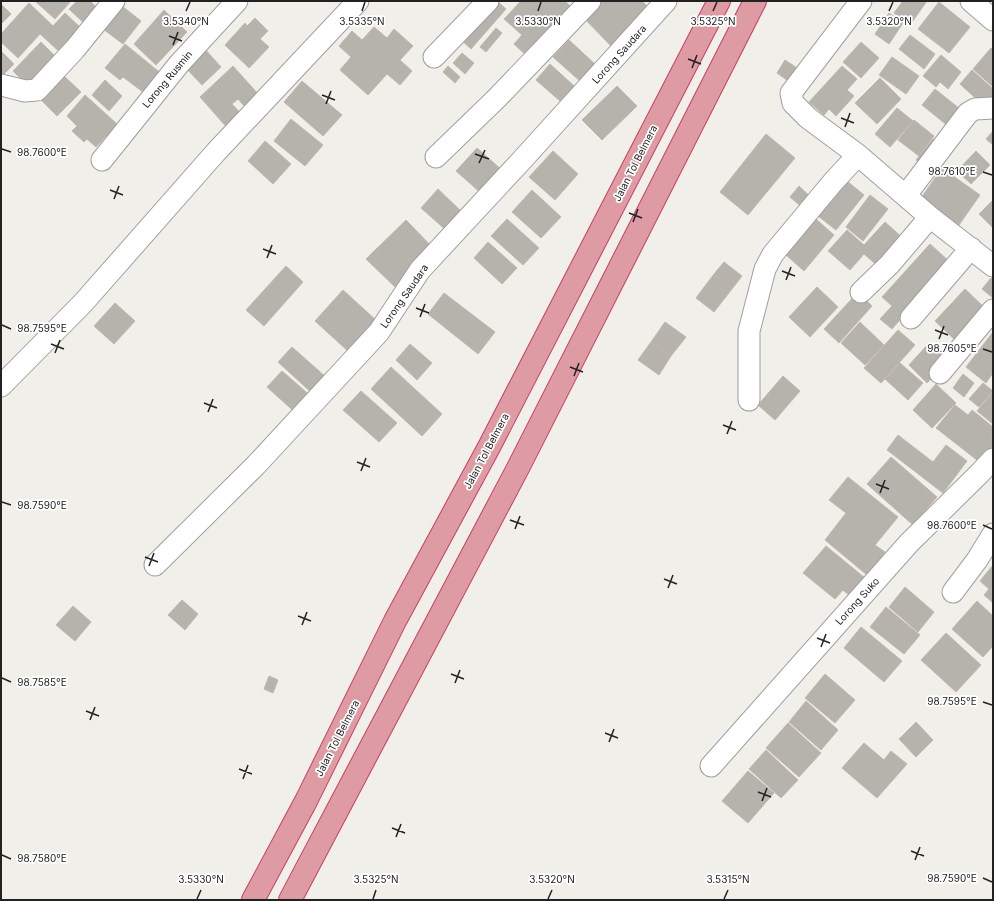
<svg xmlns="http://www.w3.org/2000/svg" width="994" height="901" viewBox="0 0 994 901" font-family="Inter,sans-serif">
	<rect width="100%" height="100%" fill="#f1efea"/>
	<!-- building -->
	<path fill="#b6b2ac" stroke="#c1b7ad" d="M35 1H71L55 19Z
		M77 1H90L103 13 89 28 69 9Z
		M497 1 506 9 471 49 458 37Z
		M521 1H565L572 8 528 57 514 44 522 35 504 19Z
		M595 1H642L651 10 613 48 581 15Z
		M903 1H927L910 25 894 13Z
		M939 2 970 27 949 53 918 29Z
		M29 3 53 26 65 13 83 30 62 54 40 34 18 58 1 42V34Z
		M1 4 11 14 1 24Z
		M122 6 141 21 123 44 103 29Z
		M164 10 187 32 156 65 134 44Z
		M889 13 903 23 889 44 875 34Z
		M255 18 268 31 260 39 269 47 249 68 225 45 245 23 247 26Z
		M374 27 387 38 394 29 413 46 400 60 412 71 400 85 387 74 368 95 340 70 351 57 339 46 352 31 362 40Z
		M496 28 502 33 486 52 480 47Z
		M910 35 935 54 924 69 899 49Z
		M569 40 596 65 581 82 553 57Z
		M41 42 59 60 31 89 13 71Z
		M861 42 879 58 861 78 843 62Z
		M125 44 163 75 147 95 123 77 120 80 105 68Z
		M203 47 221 67 202 85 183 65Z
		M991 48 993 50V87L973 69Z
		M1 51 14 64 1 77Z
		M462 53 474 63 465 74 453 63Z
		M941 55 961 72 948 89 940 82 936 87 923 76Z
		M892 57 919 76 906 94 879 75Z
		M785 60 800 70 791 83 777 73Z
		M550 64 574 86 560 101 536 80Z
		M233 66 259 95 246 108 238 99 232 104 244 117 230 131 200 97Z
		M448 66 460 77 455 83 443 72Z
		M842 66 857 79 847 90 854 96 836 116 829 109 824 115 809 102Z
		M972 70 993 89V96L984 106 960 84Z
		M64 76 81 92 57 116 41 100Z
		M880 78 901 99 877 124 855 103Z
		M105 80 122 96 109 111 92 95Z
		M302 81 342 115 323 136 284 102Z
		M617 86 637 106 602 140 582 120Z
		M935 89 960 109 948 126 922 105Z
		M85 95 117 124 96 147 87 139 84 142 72 131 77 126 67 116Z
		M897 108 913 121 890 147 875 134Z
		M291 119 323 145 305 166 274 141Z
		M914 120 934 136 919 156 898 140Z
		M993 131V145L986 139Z
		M766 134 795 158 748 215 720 192Z
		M933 139 941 146 925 167 916 160Z
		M265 141 291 164 273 184 248 161Z
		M477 148 503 171 482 194 456 171Z
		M553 151 578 174 555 200 529 177Z
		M976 151 990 165 971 184 957 171Z
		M942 168 980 195 959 225 921 198Z
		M847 181 864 195 836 230 818 216Z
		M799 186 814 200 805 210 790 197Z
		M438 189 463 213 447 231 421 208Z
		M532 190 561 217 541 238 512 212Z
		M870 195 888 209 863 241 846 227Z
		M993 200V228L979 214Z
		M507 219 539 248 523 265 491 236Z
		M816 219 834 235 804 271 786 255Z
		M406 220 434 249 395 287 366 259Z
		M885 222 905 240 880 268 864 254 850 270 828 251 847 230 864 245Z
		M488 242 517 268 502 284 474 258Z
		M930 244 950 262 892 329 880 319 892 306 882 297Z
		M724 262 742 276 732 289 714 274Z
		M286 266 303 282 264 326 246 310Z
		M714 274 732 289 714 312 696 298Z
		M991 278 993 279V298L982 289Z
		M817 287 838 307 810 337 789 317Z
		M965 289 987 310 957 342 935 321Z
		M343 290 378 322 350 353 315 321Z
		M858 292 872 306 839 343 824 329Z
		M444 293 495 332 478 354 428 314Z
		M115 303 135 321 114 344 94 326Z
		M665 322 686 337 671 356 651 342Z
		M860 322 884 345 865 365 841 343Z
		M898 330 915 345 881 383 864 368Z
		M993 332V373L986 383 966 367Z
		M651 342 671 356 659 375 638 360Z
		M929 343 948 360 927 383 909 365Z
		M410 344 432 363 417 380 396 360Z
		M292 347 327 378 313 394 278 362Z
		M900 363 923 383 908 400 885 379Z
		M391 367 442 414 422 436 371 389Z
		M282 371 313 398 298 415 267 387Z
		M963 374 974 383 964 397 953 388Z
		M783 376 800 391 775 420 758 405Z
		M983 383 993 391 979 407 969 399Z
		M936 384 956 403 932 428 913 410Z
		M361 391 397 423 379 442 343 410Z
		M993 392V424L977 411Z
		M955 405 968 415 972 410 993 427V432L991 435 993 437V450L982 464 936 428Z
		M898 435 933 462 946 445 967 461 943 493 887 450Z
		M891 457 937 497 913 525 867 484Z
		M848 477 898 517 875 545 885 552 867 575 825 540 846 513 829 500Z
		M826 546 865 578 850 596 843 590 835 599 803 573Z
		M993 565V603L984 595 989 589 980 581Z
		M905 587 934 612 918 632 889 607Z
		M182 600 198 614 185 630 168 615Z
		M977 601 993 616V646L983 657 952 629Z
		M73 606 91 622 75 641 56 625Z
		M886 607 920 635 904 654 870 627Z
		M861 627 902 661 884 682 844 648Z
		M946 633 981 665 956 692 921 660Z
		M825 674 855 700 835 723 805 698Z
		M269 676 278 680 273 693 264 689Z
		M806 701 838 730 821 750 789 722Z
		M916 722 933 740 916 757 899 739Z
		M788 723 821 753 799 777 766 748Z
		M864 743 884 760 891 751 907 764 877 798 842 768Z
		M766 750 798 780 781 798 749 769Z
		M748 771 774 793 748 823 722 801Z"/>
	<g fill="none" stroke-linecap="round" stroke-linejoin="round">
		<!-- minor casing -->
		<g stroke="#9f9f9f" stroke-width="23">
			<path id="minor" d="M861 1 791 93 793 103 808 118 858 155 930 217 993 266
				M971 1 993 20
				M434 57 488 1
				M1 85 25 91 37 90 75 49 114 1
				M436 157 497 98 590 1
				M102 160 179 64 237 1
				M906 195 968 113 975 109 993 108
				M861 292 890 264 930 217
				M911 318 971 248
				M940 373 993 310
				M1 386 83 303 216 152 358 1
				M749 400V331L765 269 773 254 833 182 858 155
				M155 565 256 465 379 332 420 270 522 160 666 1
				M953 592 977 560 993 534
				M711 766 909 543 980 473 993 459"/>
		</g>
		<!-- highway casing -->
		<g stroke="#c73e64" stroke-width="24">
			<path id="highway" d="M253 900 306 801 395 621 489 447 719 1
				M290 900 518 468 755 1"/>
		</g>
		<!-- minor -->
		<use href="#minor" stroke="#fff" stroke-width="21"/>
		<!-- highway -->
		<use href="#highway" stroke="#de9ba3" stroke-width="22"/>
	</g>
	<!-- ticks -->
	<path fill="none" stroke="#222" stroke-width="1.5" d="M186 11 190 2M362 11 365 2M538 11 541 2M713 11 717 2M889 11 893 2M169 36 182 41M173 45 178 32M688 59 701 64M692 68 697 55M322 95 335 100M326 104 331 91M841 118 854 123M845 127 850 113M2 149 11 152M475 154 489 159M479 163 485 150M983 172 992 175M110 190 123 195M114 199 119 186M629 213 642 218M633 222 638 209M263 249 276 254M267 258 272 245M782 271 795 276M786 280 791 267M416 308 429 313M420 317 425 304M2 325 11 329M935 330 948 335M939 339 944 326M51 344 64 349M983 349 992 352M55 353 60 340M570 367 583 372M574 376 579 363M204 403 217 408M208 412 213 399M723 425 736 430M727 434 732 421M357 462 370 467M361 471 366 458M876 484 889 489M880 493 885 480M2 502 11 505M510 520 524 525M983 525 992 529M515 529 520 516M145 557 158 562M149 566 154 553M664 579 677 584M668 588 673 575M298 616 311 621M302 625 307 612M817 638 830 643M821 647 826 634M451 674 464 679M2 678 11 682M455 683 460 670M983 702 992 705M86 711 99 716M90 720 95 707M605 733 618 738M609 742 614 729M239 769 252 774M243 779 248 765M758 792 771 797M762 801 767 788M392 828 405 833M396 837 401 824M911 851 924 856M2 855 11 859M915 860 920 847M983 878 992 882M197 899 201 890M373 899 376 890M548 899 552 890M724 899 728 890"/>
	<g text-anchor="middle" stroke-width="3.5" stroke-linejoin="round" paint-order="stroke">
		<!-- street labels -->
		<g font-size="10" fill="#222" stroke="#fff">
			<text transform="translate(619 54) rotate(-48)" y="4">Lorong Saudara</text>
			<text transform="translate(167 79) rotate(-50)" y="4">Lorong Rusmin</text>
			<text transform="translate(635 163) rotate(-63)" y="4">Jalan Tol Belmera</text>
			<text transform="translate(404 296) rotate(-55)" y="4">Lorong Saudara</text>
			<text transform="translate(486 451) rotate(-62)" y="4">Jalan Tol Belmera</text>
			<text transform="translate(857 601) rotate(-48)" y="4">Lorong Suko</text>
			<text transform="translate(337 738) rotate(-63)" y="4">Jalan Tol Belmera</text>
		</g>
	</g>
	<g font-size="10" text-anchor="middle" fill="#222" stroke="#fff" stroke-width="3.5" stroke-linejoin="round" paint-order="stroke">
		<text x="186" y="25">3.5340°N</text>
		<text x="362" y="25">3.5335°N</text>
		<text x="538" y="25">3.5330°N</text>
		<text x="713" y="25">3.5325°N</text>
		<text x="889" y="25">3.5320°N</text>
		<text x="42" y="156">98.7600°E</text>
		<text x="952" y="175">98.7610°E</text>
		<text x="42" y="332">98.7595°E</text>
		<text x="952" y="352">98.7605°E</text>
		<text x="42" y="509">98.7590°E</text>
		<text x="952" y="529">98.7600°E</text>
		<text x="42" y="686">98.7585°E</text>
		<text x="952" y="705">98.7595°E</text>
		<text x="42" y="862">98.7580°E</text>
		<text x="952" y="882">98.7590°E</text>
		<text x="201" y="883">3.5330°N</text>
		<text x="376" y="883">3.5325°N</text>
		<text x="552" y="883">3.5320°N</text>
		<text x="728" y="883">3.5315°N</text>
	</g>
	<!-- border -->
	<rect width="994" height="901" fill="none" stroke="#222222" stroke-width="4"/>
</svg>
